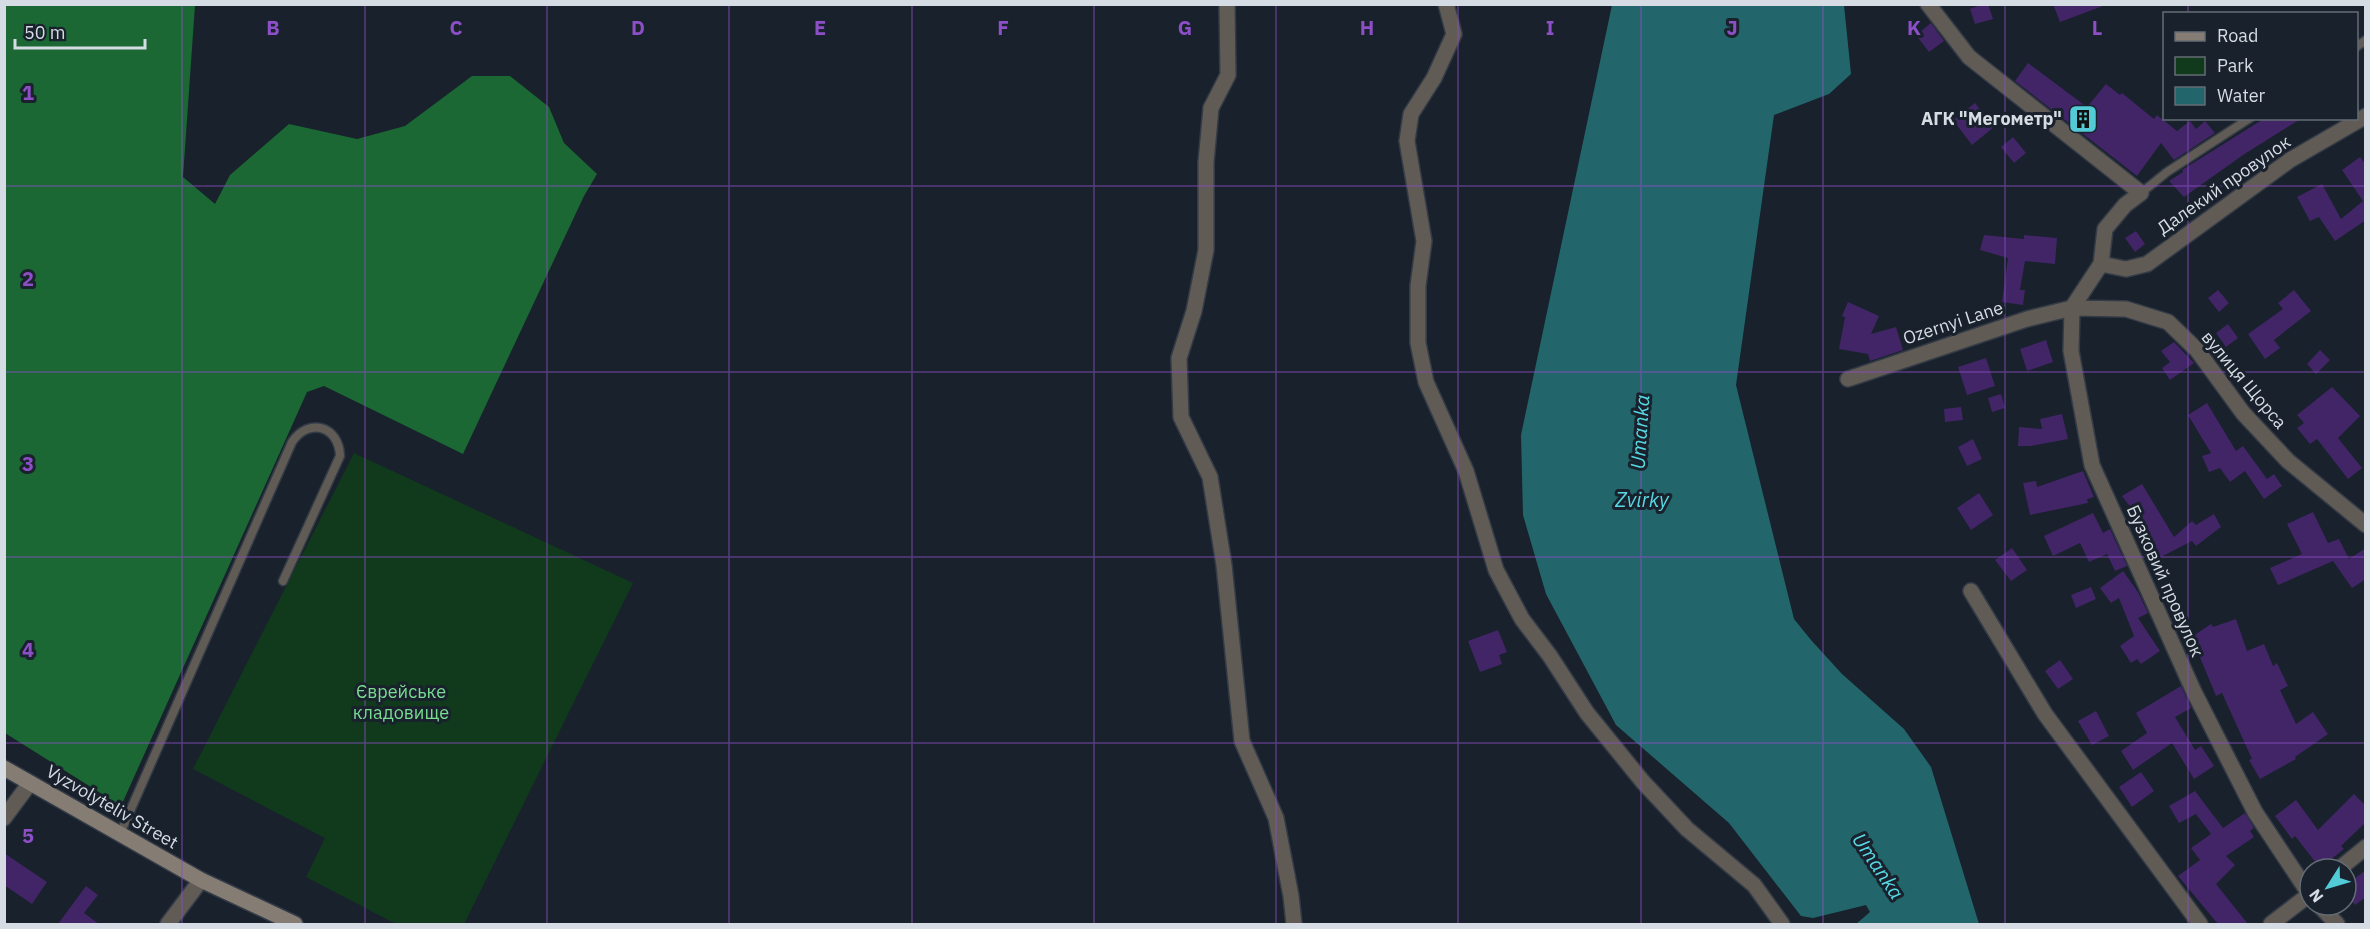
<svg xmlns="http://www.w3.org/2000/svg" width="2370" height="929" viewBox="0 0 2370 929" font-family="'IBM Plex Sans',sans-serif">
	<rect width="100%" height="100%" fill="#18212c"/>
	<!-- green -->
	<path fill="#113a1d" d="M354 453 633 583 464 924H396L306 877 325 838 193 769Z"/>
	<!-- forest -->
	<path fill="#1b6834" d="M4 5H195L183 177 215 204 230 175 289 124 357 139 405 126 472 76H510L549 107 564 143 597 174 584 196 463 454 324 386 307 392 121 806 5 733Z"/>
	<!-- water -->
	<path fill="#22666b" d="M1612 5H1844L1851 74 1829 94 1774 115 1736 385 1794 619 1811 640 1842 674 1904 729 1931 767 1979 924H1856L1870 912 1866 905 1813 918 1801 916 1729 823 1616 725 1546 594 1523 515 1521 435Z"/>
	<!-- building -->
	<path fill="#422567" d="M1983 4H1988L1993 19 1975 24 1970 9Z
		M2053 4H2102L2103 6 2060 22Z
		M1931 23 1944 41 1929 52 1916 35Z
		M2028 63 2087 107 2106 84 2120 95 2122 93 2154 119 2157 115 2177 131 2190 121 2196 129 2205 121 2215 133 2174 160 2161 143 2137 176 2015 81Z
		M1975 103 1994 127 1972 145 1953 120Z
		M2265 118H2302L2243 155 2184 197 2169 181 2183 172 2182 170Z
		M2013 137 2026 153 2014 163 2001 147Z
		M2360 157 2366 165V220L2335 241 2319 217 2310 221 2297 197 2322 184 2341 219 2363 201 2342 170Z
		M2136 231 2145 244 2135 252 2125 238Z
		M1984 235 2024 239V235L2057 238 2055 264 2025 261 2020 290H2025L2023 305 2002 302 2008 258 1980 250Z
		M2218 290 2229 303 2219 312 2208 298Z
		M2294 290 2311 311 2274 340 2280 348 2265 359 2248 334 2283 309 2278 303Z
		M1848 302 1879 316 1871 334 1896 327 1903 350 1870 361 1868 354 1839 349 1845 317 1842 316Z
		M2228 324 2238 338 2226 347 2216 333Z
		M2046 340 2053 362 2027 371 2020 349Z
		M2174 342 2194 363 2170 380 2162 368 2170 362 2161 351Z
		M2320 350 2330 360 2316 374 2307 364Z
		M1986 358 1995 386 1967 395 1958 367Z
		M2332 387 2360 416 2338 438 2362 468 2348 479 2317 439 2310 444 2297 428 2304 423 2297 415Z
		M2001 394 2005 408 1992 412 1988 398Z
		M2207 403 2236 451 2243 446 2267 479 2274 474 2282 486 2264 499 2245 471 2230 482 2220 468 2209 472 2202 456 2211 453 2188 415Z
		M1961 407 1963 420 1945 422 1944 409Z
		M2062 414 2068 439 2031 446H2018L2019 427 2042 429 2040 419Z
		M1973 439 1982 459 1967 466 1958 447Z
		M2083 471 2094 497 2087 499 2088 503 2030 515 2023 483 2036 481 2037 487Z
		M2142 484 2174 537 2192 521 2196 525 2214 514 2221 527 2196 546 2192 541 2157 559 2154 555 2156 553 2137 516 2122 496Z
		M1979 493 1993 515 1971 530 1957 508Z
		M2313 512 2328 543 2339 539 2349 559 2366 548V579L2352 588 2333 561 2278 585 2270 568 2302 554 2287 524Z
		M2093 513 2103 533 2110 529 2127 566 2115 571 2107 554 2089 562 2080 543 2053 556 2044 536Z
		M2012 548 2027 570 2011 581 1995 560Z
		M2123 571 2138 592 2148 613 2138 618 2160 651 2141 664 2137 659 2131 663 2120 646 2134 636 2119 598 2111 603 2100 588Z
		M2091 587 2096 599 2076 608 2071 595Z
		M2236 619 2247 651 2264 644 2273 666 2277 663 2288 686 2280 690 2296 724 2313 712 2328 734 2295 757 2296 759 2260 779 2249 760 2252 759 2222 693 2216 696 2197 650 2194 652 2187 640 2211 624 2213 627Z
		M1498 630 1507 652 1499 655 1502 664 1480 672 1468 641Z
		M2060 660 2073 679 2058 689 2045 671Z
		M2181 686 2191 708 2175 717 2195 750 2201 746 2214 766 2194 779 2172 743 2133 770 2121 751 2147 733 2136 713Z
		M2096 711 2109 736 2092 745 2078 721Z
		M2141 772 2154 791 2132 807 2119 787Z
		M2195 791 2223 828 2245 813 2254 828 2250 831 2254 837 2226 856 2235 865 2216 884 2248 924H2218L2178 876 2200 860 2191 848 2211 834 2196 814 2179 823 2169 806Z
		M2354 794 2366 806V822L2341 846 2344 849 2320 868 2295 836 2292 839 2275 816 2296 800 2318 830Z
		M4 853 47 882 32 904 4 885Z
		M2366 870V897L2355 905 2346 893V885Z
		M86 886 98 895 84 913 99 924H58Z"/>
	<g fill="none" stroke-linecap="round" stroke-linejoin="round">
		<!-- service casing -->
		<g stroke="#333b46" stroke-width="11">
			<path id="service" d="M2356 47 2366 40
				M2141 193 2167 172 2250 118
				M120 834 292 442C309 417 339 426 340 456L283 581"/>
		</g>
		<!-- minor casing -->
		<g stroke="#333b46" stroke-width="18">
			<path id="minor" d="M1227 4 1228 75 1211 108 1206 162V250L1194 311 1179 358 1181 417 1210 477 1224 565 1242 741 1276 818 1291 896 1294 924
				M1446 4 1454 34 1434 78 1411 114 1407 141 1424 241 1418 286V343L1426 382 1466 471 1496 570 1522 619 1550 656 1587 713 1643 782 1687 829 1754 885 1782 924
				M1928 4 1969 57 2141 193 2125 205 2105 229 2101 264 2072 308 2071 351 2092 465 2194 692 2255 812 2310 895
				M2101 264 2126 269 2147 264 2290 160 2366 116
				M1848 379 2027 319 2072 308 2126 309 2168 322 2197 350 2243 413 2288 461 2366 525
				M1971 591 2045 714 2200 924
				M4 818 30 783
				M2339 869 2366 847
				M2319 905 2337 924
				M2271 924 2310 894"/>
		</g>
		<!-- tertiary casing -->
		<g stroke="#333b46" stroke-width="18">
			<path id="tertiary" d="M168 924 201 880"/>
		</g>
		<!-- secondary casing -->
		<g stroke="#333b46" stroke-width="18">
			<path id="secondary" d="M4 768 201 880 295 924"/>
		</g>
		<!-- service -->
		<use href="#service" stroke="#615b56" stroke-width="8"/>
		<!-- minor -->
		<use href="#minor" stroke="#615b56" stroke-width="15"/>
		<!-- tertiary -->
		<use href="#tertiary" stroke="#615b56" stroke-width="15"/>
		<!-- secondary -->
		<use href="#secondary" stroke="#857c74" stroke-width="15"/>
	</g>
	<!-- grid -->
	<path fill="none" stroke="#8d4fc6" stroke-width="1.5" stroke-opacity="0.55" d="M182 4V924M365 4V924M547 4V924M729 4V924M912 4V924M1094 4V924M1276 4V924M1458 4V924M1641 4V924M1823 4V924M2005 4V924M2188 4V14M2188 118V924M4 186H2366M4 372H2366M4 557H2366M4 743H2366"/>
	<!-- icons -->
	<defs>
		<g id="building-square" transform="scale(1.5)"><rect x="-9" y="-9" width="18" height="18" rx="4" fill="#52cbd7" stroke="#18212c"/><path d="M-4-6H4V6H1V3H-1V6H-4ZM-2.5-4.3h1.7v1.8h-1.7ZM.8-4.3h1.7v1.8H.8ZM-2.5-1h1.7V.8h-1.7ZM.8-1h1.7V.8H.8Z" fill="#111"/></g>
	</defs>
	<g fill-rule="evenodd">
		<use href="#building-square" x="2083" y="119"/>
	</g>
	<g text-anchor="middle" stroke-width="6" stroke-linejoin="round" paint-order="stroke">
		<!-- poi labels -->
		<g font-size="18" font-weight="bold" fill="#d6dce3" stroke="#18212c" text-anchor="end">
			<text x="2062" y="125">АГК "Мегометр"</text>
		</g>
		<!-- street labels -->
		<g font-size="18" fill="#d6dce3" stroke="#18212c">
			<text transform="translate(2224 185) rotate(-35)" y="6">Далекий провулок</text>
			<text transform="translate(1953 323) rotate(-18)" y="6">Ozernyi Lane</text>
			<text transform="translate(2244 380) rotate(50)" y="6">вулиця Щорса</text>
			<text transform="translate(2165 581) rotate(66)" y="6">Бузковий провулок</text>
			<text transform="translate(112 807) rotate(30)" y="6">Vyzvolyteliv Street</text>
		</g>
		<!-- park labels -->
		<g font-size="18" fill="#79dc90" stroke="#18212c">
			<text x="401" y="698">Єврейське<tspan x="401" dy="21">кладовище</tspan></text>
		</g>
		<!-- water labels -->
		<g font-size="20" font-style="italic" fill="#57d9e4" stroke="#18212c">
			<text transform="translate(1640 432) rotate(-86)" y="7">Umanka</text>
			<text x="1642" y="507">Zvirky</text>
			<text transform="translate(1878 866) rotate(56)" y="7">Umanka</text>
		</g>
	</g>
	<g font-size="20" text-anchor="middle" font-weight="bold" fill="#8d4fc6" stroke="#18212c" stroke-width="6" stroke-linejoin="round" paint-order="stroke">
		<text x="273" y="35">B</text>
		<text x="456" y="35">C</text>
		<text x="638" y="35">D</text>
		<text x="820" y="35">E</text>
		<text x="1003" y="35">F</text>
		<text x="1185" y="35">G</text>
		<text x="1367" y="35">H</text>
		<text x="1550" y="35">I</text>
		<text x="1732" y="35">J</text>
		<text x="1914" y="35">K</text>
		<text x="2097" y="35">L</text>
		<text x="28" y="100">1</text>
		<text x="28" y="286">2</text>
		<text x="28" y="471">3</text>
		<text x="28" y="657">4</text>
		<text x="28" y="843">5</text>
	</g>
	<!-- border -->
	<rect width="2370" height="929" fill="none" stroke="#d6dce3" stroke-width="12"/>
	<!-- legend -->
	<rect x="2163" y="12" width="195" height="108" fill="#18212c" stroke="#646c75" stroke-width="1.5"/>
	<rect x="2175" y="32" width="30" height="9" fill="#857c74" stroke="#646c75" stroke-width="1.5"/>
	<text x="2217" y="42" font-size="18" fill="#d6dce3">Road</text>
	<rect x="2175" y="57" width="30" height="18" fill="#113a1d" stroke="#646c75" stroke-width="1.5"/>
	<text x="2217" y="72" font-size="18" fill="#d6dce3">Park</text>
	<rect x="2175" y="87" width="30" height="18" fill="#22666b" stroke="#646c75" stroke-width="1.5"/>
	<text x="2217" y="102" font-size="18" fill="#d6dce3">Water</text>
	<!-- north arrow -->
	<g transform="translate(2328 887) rotate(233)"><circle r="28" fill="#18212c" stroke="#646c75" stroke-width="1.5"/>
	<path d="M0-4.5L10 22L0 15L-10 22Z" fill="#52cbd7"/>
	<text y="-9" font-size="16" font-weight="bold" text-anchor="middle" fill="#d6dce3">N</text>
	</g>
	<!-- scale -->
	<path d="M15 39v9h130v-9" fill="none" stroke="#d6dce3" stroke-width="3"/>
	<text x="24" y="39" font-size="18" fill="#d6dce3" stroke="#18212c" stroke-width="4.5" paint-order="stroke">50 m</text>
</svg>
